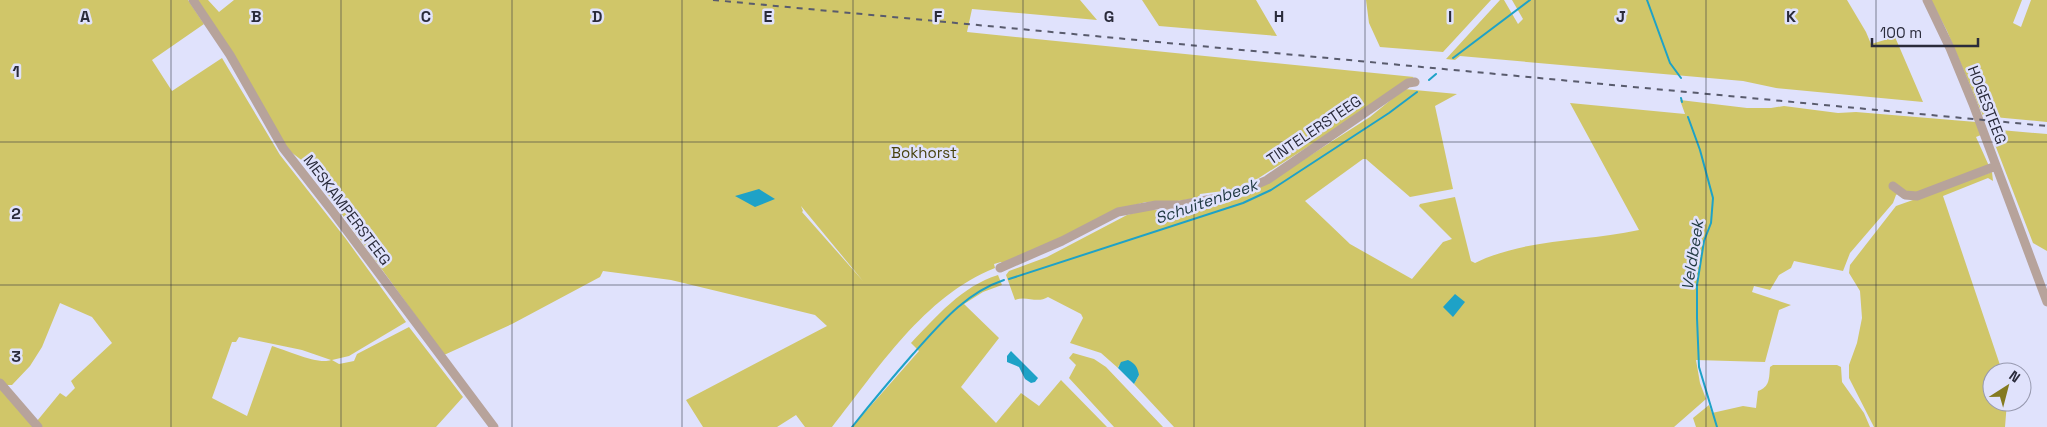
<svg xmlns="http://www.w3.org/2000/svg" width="2047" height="427" viewBox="0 0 2047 427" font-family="'Space Grotesk',sans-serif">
	<rect width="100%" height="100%" fill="#e0e2fc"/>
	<!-- green -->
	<path fill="#d0c669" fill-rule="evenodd" d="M0 0H188L204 24 152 60 172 91 222 58 280 155 346 239 406 322 349 356 332 360 339 364 354 361 357 354 409 327 463 397 436 427H41L37 421 60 393 66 397 75 388 71 381 112 343 92 317 60 303 42 347 30 366 12 385H5L0 380ZM239 337 302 350 331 360C318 365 286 350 272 346L247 416 212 398 232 342H236Z
		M197 0H208L219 12 234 0H1080L1097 20 972 9 967 32 1414 77 1378 102 1251 183 1231 190 1200 194 1199 198 1177 201 1146 202 1123 208 1004 265 1001 262 994 264 995 268C924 296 878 369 832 427H805L796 415 777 427H703L686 400 827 326 815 315 725 293 671 280 603 271 600 277 512 324 444 355 304 162 291 152 276 133ZM801 206 863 281 802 212 803 211Z
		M1142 0H1256L1277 36 1159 26Z
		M1366 0H1491L1443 52 1380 47 1369 23Z
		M1500 0H1504L1518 24 1523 19 1512 0H1847L1866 32 1871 44 1895 37 1923 102 1776 88 1743 81 1460 56 1455 60 1446 59Z
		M1931 0H2022L2013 23 2021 27 2031 0H2047V122L1983 116 1947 31Z
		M1404 89 1457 94 1435 106 1453 189 1410 197 1366 159H1363L1305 201 1350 244 1412 279 1443 242 1452 239 1419 206 1420 204 1455 197 1471 261 1475 263C1526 238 1584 242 1639 230L1570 103 1685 114 1680 100 1747 108H1771L1784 106 1838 113 1856 112 1976 122 1981 135 1976 137 1989 166 1919 193 1902 191 1896 195 1893 203 1850 253 1843 271 1794 261 1791 268 1779 275 1770 290 1754 286 1752 292 1791 305 1779 310 1765 362 1696 360 1700 383 1706 399 1674 427H1174L1134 384 1139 375 1119 365 1118 368 1101 353 1070 343 1083 318 1081 314 1048 297C1037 304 1026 295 1015 300L1006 275 1009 271 1047 257 1127 215 1145 210 1203 209 1235 200 1253 192 1370 117Z
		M1989 129 2047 134V251L2033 243Z
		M1992 172 1993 181 1988 178 1943 196 2000 365 2002 372H1992V402H2007L2005 427H1874L1849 378V365L1857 343 1862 318 1860 291 1849 273 1850 265 1896 206Z
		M998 275 1002 285 983 292 964 304 999 338 961 387 996 423 1021 393 1039 406 1061 380 1107 427H852L919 351 911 343C936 317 962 286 998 275Z
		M1073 353 1094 359 1106 367 1163 427H1114L1069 378 1076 365 1069 358Z
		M1773 365H1837L1841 367 1842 382 1864 413 1870 427H1696L1693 418 1709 405 1712 413 1743 406 1756 408 1758 391C1770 387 1769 378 1770 367Z
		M0 389 33 427H0Z"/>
	<!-- water -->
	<path fill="#1ea2c7" d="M759 189 775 199 755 207 735 196Z
		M1455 294 1465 302 1453 317 1443 307Z
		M1011 351 1038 378 1035 382 1031 383 1025 379 1019 367 1007 362V356Z
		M1128 360C1135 363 1138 368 1139 375L1134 384 1118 368 1121 362Z"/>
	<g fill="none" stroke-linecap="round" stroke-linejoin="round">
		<!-- stream -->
		<path stroke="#1ea2c7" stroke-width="2" d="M1647 0 1670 63 1681 78
			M1453 58 1530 0
			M1429 80 1436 74
			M1681 98 1682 102
			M1688 117 1700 150 1713 198 1711 223 1704 241 1697 285V318L1699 367 1717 427
			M1009 279 1243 203 1271 190 1389 113 1417 92
			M852 427C872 402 892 378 913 354 940 324 965 293 1004 280"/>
		<!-- minor -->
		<path stroke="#b7a39b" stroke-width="9" d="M193 0 230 55 283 148 333 212 494 427
			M1927 0 1950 48 1973 104 2047 302
			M1893 186 1905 195 1917 196 1996 166
			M1000 268 1062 241 1118 212 1156 205H1180L1212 199 1242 191 1267 180 1408 83 1415 82
			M0 383 38 427"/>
		<!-- rail -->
		<path stroke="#595b6d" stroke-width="2" stroke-dasharray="6 6" stroke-linecap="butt" d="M713 0 2047 126"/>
	</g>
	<!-- grid -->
	<path fill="none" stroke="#2a2b3b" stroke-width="1" stroke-opacity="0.55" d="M171 0V427M341 0V427M512 0V427M682 0V427M853 0V427M1023 0V427M1194 0V427M1365 0V427M1535 0V427M1706 0V427M1876 0V427M0 142H2047M0 285H2047"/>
	<g text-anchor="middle" stroke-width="5" stroke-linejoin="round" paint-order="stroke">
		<!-- street labels -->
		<g font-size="15" fill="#2a2b3b" stroke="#e0e2fc">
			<text transform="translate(1987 105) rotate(69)" y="5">HOGESTEEG</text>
			<text transform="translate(1314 130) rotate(-34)" y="5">TINTELERSTEEG</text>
			<text transform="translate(347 210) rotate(53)" y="5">MESKAMPERSTEEG</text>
		</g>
		<!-- park labels -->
		<g font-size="15" fill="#48420d" stroke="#e0e2fc">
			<text x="924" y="158">Bokhorst</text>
		</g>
		<!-- water labels -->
		<g font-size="16" font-style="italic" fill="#223b44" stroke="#e0e2fc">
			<text transform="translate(1206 201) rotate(-19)" y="6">Schuitenbeek</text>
			<text transform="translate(1692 255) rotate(-81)" y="6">Veldbeek</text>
		</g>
	</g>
	<g font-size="16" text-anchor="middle" font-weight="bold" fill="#2a2b3b" stroke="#e0e2fc" stroke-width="5" stroke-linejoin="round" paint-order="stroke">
		<text x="85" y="22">A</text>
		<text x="256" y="22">B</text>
		<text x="426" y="22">C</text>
		<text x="597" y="22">D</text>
		<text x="768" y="22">E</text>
		<text x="938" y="22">F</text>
		<text x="1109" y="22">G</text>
		<text x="1279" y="22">H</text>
		<text x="1450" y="22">I</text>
		<text x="1621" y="22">J</text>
		<text x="1791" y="22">K</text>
		<text x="16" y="77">1</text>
		<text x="16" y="219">2</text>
		<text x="16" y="362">3</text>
	</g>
	<!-- north arrow -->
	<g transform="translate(2007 387) rotate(36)"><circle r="24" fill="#e0e2fc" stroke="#9799af"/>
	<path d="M0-4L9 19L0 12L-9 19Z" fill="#847a20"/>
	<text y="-8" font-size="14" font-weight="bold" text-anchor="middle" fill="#2a2b3b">N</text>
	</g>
	<!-- scale -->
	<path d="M1872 38v8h106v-8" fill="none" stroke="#2a2b3b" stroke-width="2.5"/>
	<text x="1880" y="38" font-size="15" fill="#2a2b3b" stroke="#e0e2fc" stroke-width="4" paint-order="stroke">100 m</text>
</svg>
